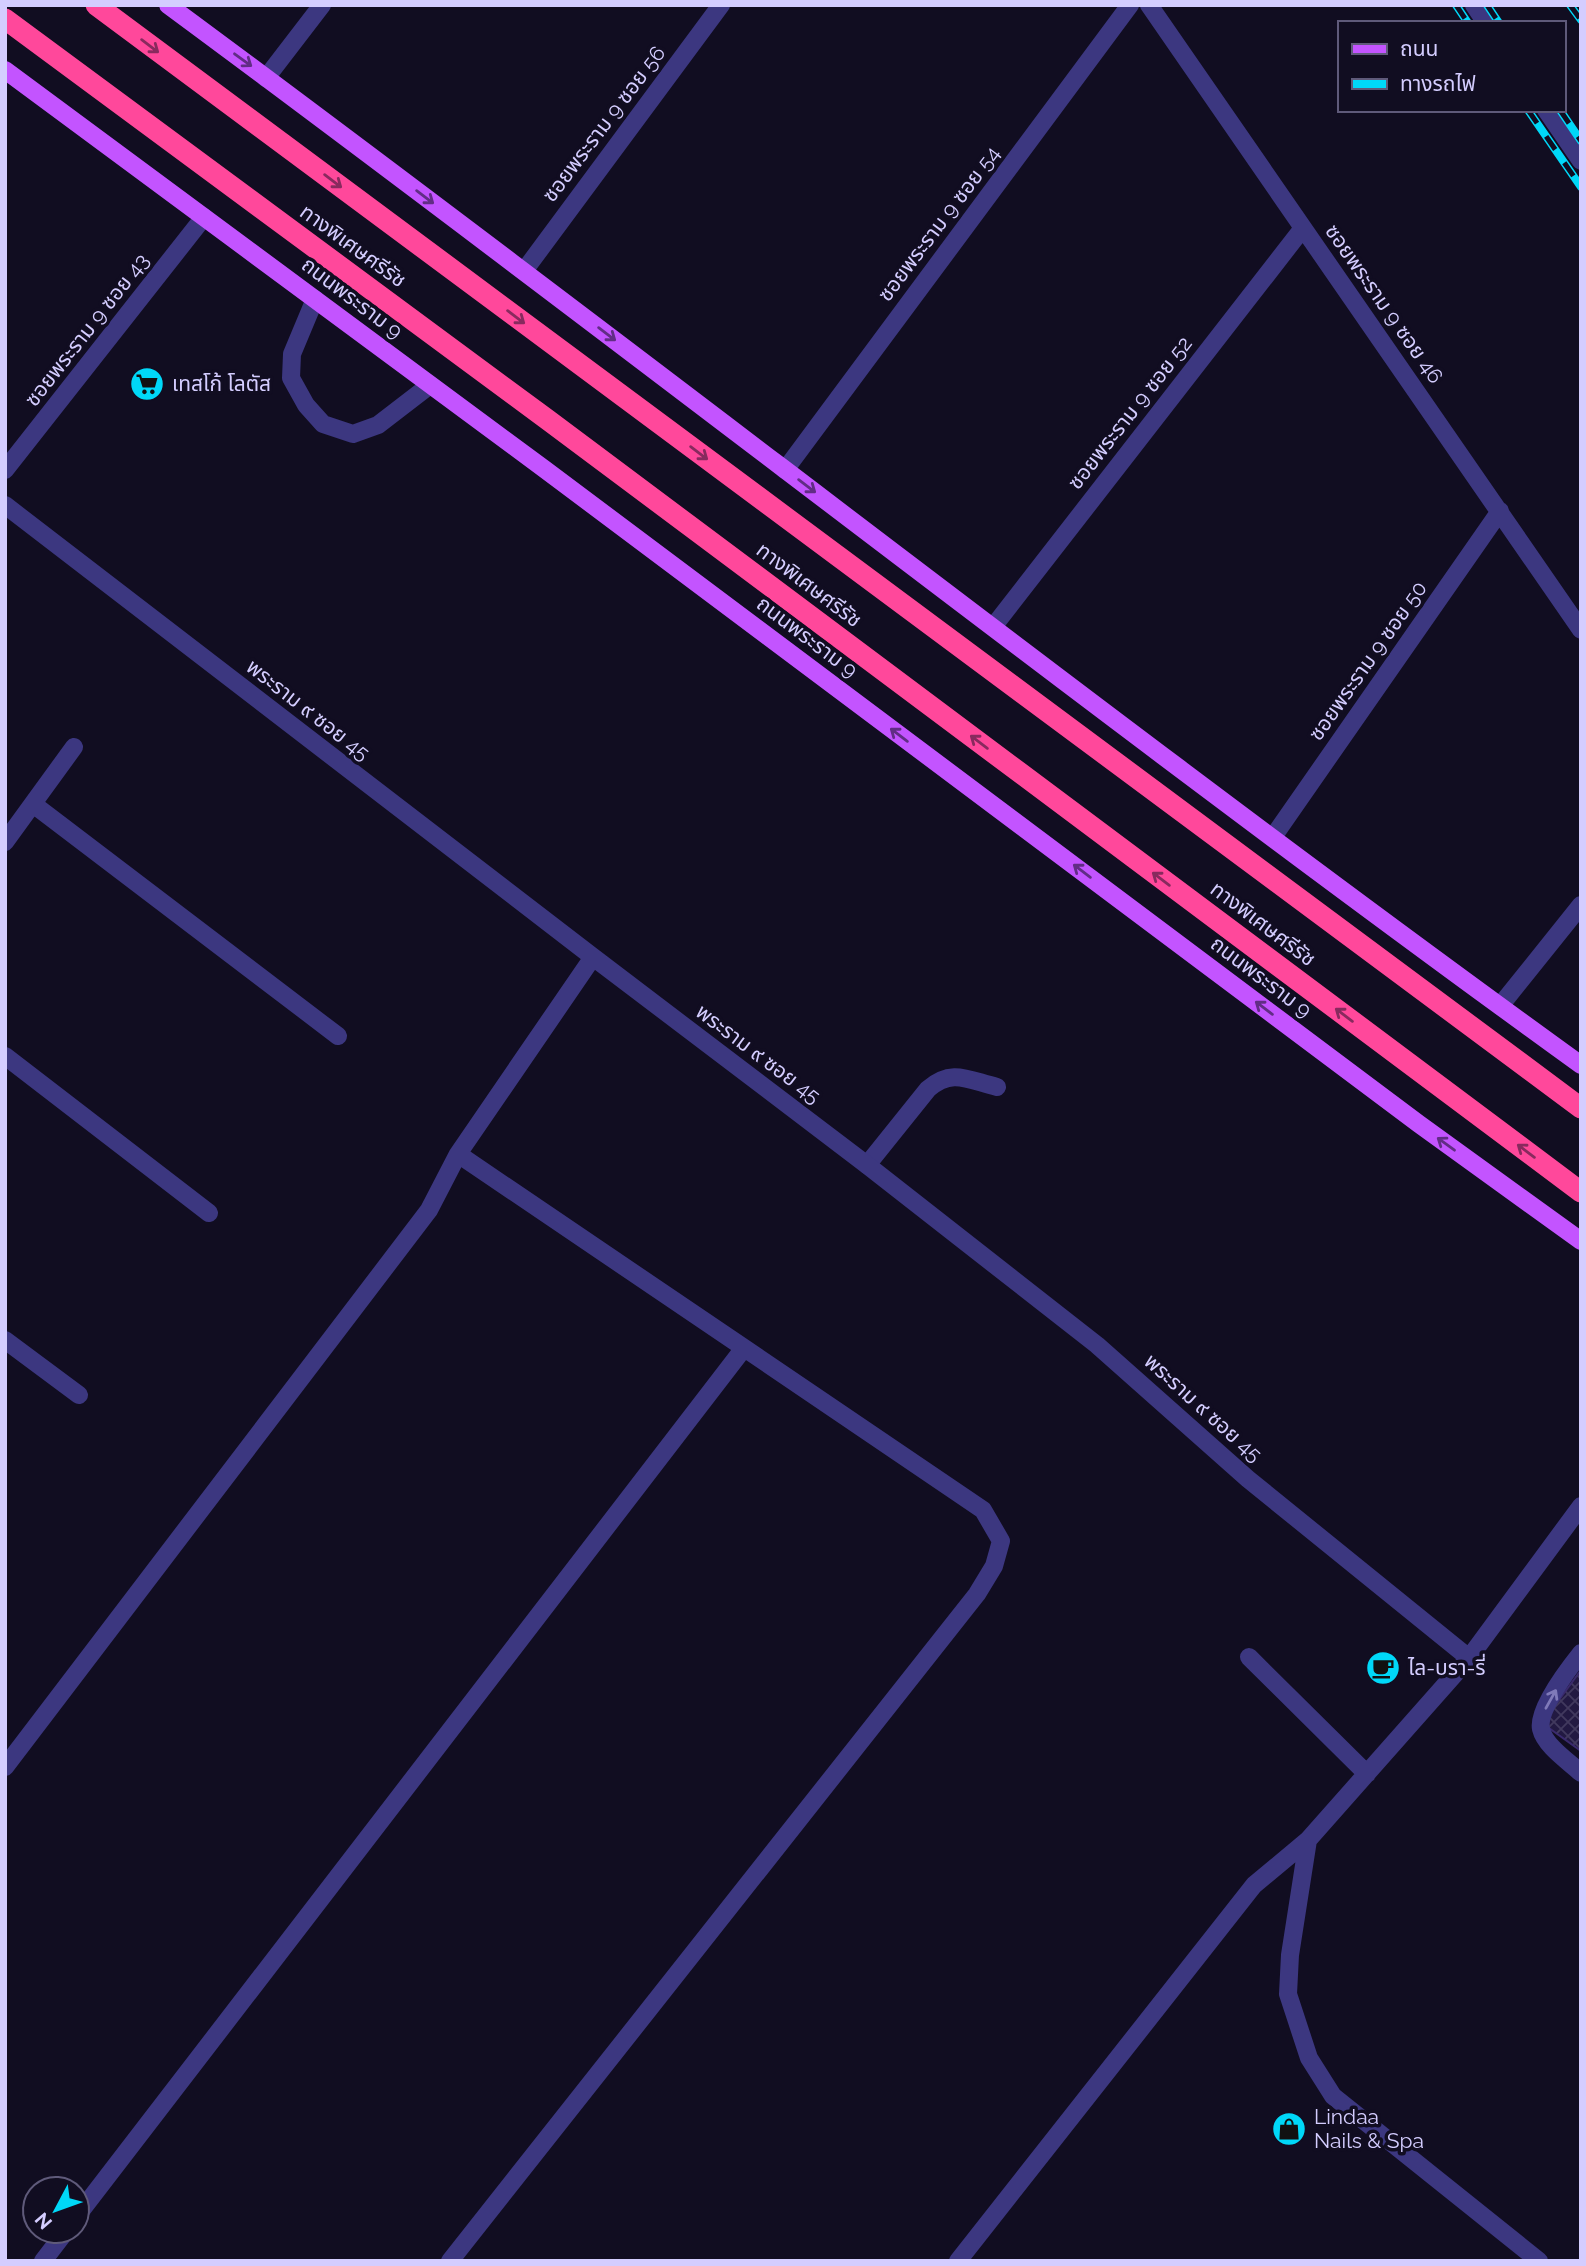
<svg xmlns="http://www.w3.org/2000/svg" width="1586" height="2266" viewBox="0 0 1586 2266" font-family="Raleway,'Noto Sans Thai',sans-serif">
	<defs>
		<pattern id="building-cross-hatch" width="8" height="8" patternUnits="userSpaceOnUse" patternTransform="scale(1.75)"><rect width="8" height="8" fill="#221942"/><path d="M0 0l8 8M0 8l8-8" fill="none" stroke="#41395e"/></pattern>
	</defs>
	<rect width="100%" height="100%" fill="#110d21"/>
	<!-- building -->
	<path fill="url(#building-cross-hatch)" stroke="#3a2a6e" stroke-width="2" d="M1581 1670V1751L1542 1723Z"/>
	<g fill="none" stroke-linecap="round" stroke-linejoin="round">
		<!-- service -->
		<path stroke="#3c3780" stroke-width="18" d="M315 299 292 354 291 378 306 405 323 424 353 434 378 425 430 385
			M867 1165 928 1089C952 1068 968 1080 997 1087
			M1581 1653C1569 1668 1537 1710 1541 1729 1545 1746 1568 1761 1581 1773"/>
		<!-- minor -->
		<path stroke="#3c3780" stroke-width="18" d="M1149 5 1581 630
			M1474 5 1486 23
			M266 78 322 5
			M1546 110 1581 161
			M524 271 721 5
			M785 470 1130 5
			M5 505 593 957 867 1165 1097 1345 1248 1479 1469 1658
			M993 627 1303 228
			M33 804 338 1036
			M1273 837 1500 511
			M5 842 74 747
			M1500 1006 1581 905
			M5 1056 209 1213
			M5 1340 79 1395
			M1249 1657 1367 1774
			M5 1767 429 1210 458 1154 593 957
			M77 2216 744 1348
			M43 2261 66 2231
			M450 2261 977 1594 994 1566 1001 1541 983 1510 458 1154
			M958 2261 1254 1885 1308 1840
			M1539 2261 1333 2096 1309 2058 1288 1994 1290 1955 1308 1840 1469 1658 1581 1506"/>
		<!-- tertiary -->
		<path stroke="#3c3780" stroke-width="18" d="M5 470 204 217"/>
		<!-- primary -->
		<path stroke="#c354ff" stroke-width="18" d="M168 5C642 355 1104 720 1581 1065
			M5 70 543 468 1419 1124 1581 1241"/>
		<!-- motorway -->
		<path stroke="#ff489b" stroke-width="21" d="M96 5 1581 1108
			M5 19 548 420 1581 1192"/>
		<!-- rail casing -->
		<g stroke="#00d8f8" stroke-width="8">
			<path id="rail" d="M1456 5 1468 23
				M1487 5 1499 23
				M1570 5 1581 20
				M1528 110 1581 187
				M1560 110 1581 141"/>
		</g>
		<!-- rail -->
		<use href="#rail" stroke="#110d21" stroke-width="5" stroke-dasharray="16" stroke-linecap="butt"/>
	</g>
	<!-- one-way arrows -->
	<defs><path id="oneway-shaft" d="M-6 0H5M1.5-3L5.5 0L1.5 3" fill="none" stroke-width="1.6" stroke-linecap="round" stroke-linejoin="round" transform="scale(1.75)"/></defs>
	<g stroke="#882a5e">
		<use href="#oneway-shaft" transform="translate(150 46) rotate(37)"/>
		<use href="#oneway-shaft" transform="translate(333 181) rotate(37)"/>
		<use href="#oneway-shaft" transform="translate(516 317) rotate(37)"/>
		<use href="#oneway-shaft" transform="translate(699 453) rotate(37)"/>
		<use href="#oneway-shaft" transform="translate(979 742) rotate(-143)"/>
		<use href="#oneway-shaft" transform="translate(1161 879) rotate(-143)"/>
		<use href="#oneway-shaft" transform="translate(1344 1015) rotate(-143)"/>
		<use href="#oneway-shaft" transform="translate(1526 1151) rotate(-143)"/>
	</g>
	<g stroke="#612d85">
		<use href="#oneway-shaft" transform="translate(243 60) rotate(36)"/>
		<use href="#oneway-shaft" transform="translate(425 197) rotate(37)"/>
		<use href="#oneway-shaft" transform="translate(607 334) rotate(37)"/>
		<use href="#oneway-shaft" transform="translate(807 486) rotate(37)"/>
		<use href="#oneway-shaft" transform="translate(899 735) rotate(-143)"/>
		<use href="#oneway-shaft" transform="translate(1082 871) rotate(-143)"/>
		<use href="#oneway-shaft" transform="translate(1264 1008) rotate(-143)"/>
		<use href="#oneway-shaft" transform="translate(1446 1144) rotate(-144)"/>
	</g>
	<use stroke="#807ab9" href="#oneway-shaft" transform="translate(1551 1699) rotate(-61)"/>
	<!-- icons -->
	<defs>
		<g id="supermarket-disc" transform="scale(1.75)"><circle r="9.5" fill="#00d8f8" stroke="#110d21"/><path d="M-6-5.5h2.5l.6 2H6L4.5 2H-2.5L-4.4-4H-6ZM-1.5 3.2a1.3 1.3 0 1 0 .1 0ZM3 3.2a1.3 1.3 0 1 0 .1 0Z" fill="#111"/></g>
		<g id="cafe-disc" transform="scale(1.75)"><circle r="9.5" fill="#00d8f8" stroke="#110d21"/><path d="M-5.5-4.5H6V0H3Q3 3.5 0 3.5H-2.5Q-5.5 3.5-5.5 0ZM3-3.2v2h1.7v-2ZM-6 4.5H4V6H-6Z" fill="#111"/></g>
		<g id="shop-disc" transform="scale(1.75)"><circle r="9.5" fill="#00d8f8" stroke="#110d21"/><path d="M-5-2.5h2.3a2.7 3.5 0 0 1 5.4 0H5L5.5 6h-11ZM-1.5-2.5h3a1.5 2.3 0 0 0-3 0Z" fill="#111"/></g>
	</defs>
	<g fill-rule="evenodd">
		<use href="#supermarket-disc" x="147" y="384"/>
		<use href="#cafe-disc" x="1383" y="1668"/>
		<use href="#shop-disc" x="1289" y="2129"/>
	</g>
	<g text-anchor="middle" stroke-width="7" stroke-linejoin="round" paint-order="stroke">
		<!-- street labels -->
		<g font-size="21" fill="#d4cdff" stroke="#110d21">
			<text transform="translate(604 124) rotate(-53)" y="7">ซอยพระราม 9 ซอย 56</text>
			<text transform="translate(939 224) rotate(-53)" y="7">ซอยพระราม 9 ซอย 54</text>
			<text transform="translate(353 246) rotate(36)" y="7">ทางพิเศษศรีรัช</text>
			<text transform="translate(352 298) rotate(37)" y="7">ถนนพระราม 9</text>
			<text transform="translate(1384 304) rotate(55)" y="7">ซอยพระราม 9 ซอย 46</text>
			<text transform="translate(87 330) rotate(-52)" y="7">ซอยพระราม 9 ซอย 43</text>
			<text transform="translate(1130 413) rotate(-52)" y="7">ซอยพระราม 9 ซอย 52</text>
			<text transform="translate(809 585) rotate(37)" y="7">ทางพิเศษศรีรัช</text>
			<text transform="translate(807 637) rotate(37)" y="7">ถนนพระราม 9</text>
			<text transform="translate(1368 661) rotate(-55)" y="7">ซอยพระราม 9 ซอย 50</text>
			<text transform="translate(308 710) rotate(38)" y="7">พระราม ๙ ซอย 45</text>
			<text transform="translate(1263 924) rotate(37)" y="7">ทางพิเศษศรีรัช</text>
			<text transform="translate(1261 977) rotate(37)" y="7">ถนนพระราม 9</text>
			<text transform="translate(758 1054) rotate(37)" y="7">พระราม ๙ ซอย 45</text>
			<text transform="translate(1203 1408) rotate(42)" y="7">พระราม ๙ ซอย 45</text>
		</g>
		<!-- poi labels -->
		<g font-size="21" fill="#d4cdff" stroke="#110d21" text-anchor="start">
			<text x="172" y="391">เทสโก้ โลตัส</text>
			<text x="1408" y="1675">ไล-บรา-รี่</text>
			<text x="1314" y="2124">Lindaa<tspan x="1314" dy="24">Nails &amp; Spa</tspan></text>
		</g>
	</g>
	<!-- border -->
	<rect width="1586" height="2266" fill="none" stroke="#d4cdff" stroke-width="14"/>
	<!-- legend -->
	<rect x="1338" y="21" width="228" height="91" fill="#110d21" stroke="#5f5a7a" stroke-width="2"/>
	<rect x="1352" y="44" width="35" height="10" fill="#c354ff" stroke="#5f5a7a" stroke-width="2"/>
	<text x="1400" y="56" font-size="21" fill="#d4cdff">ถนน</text>
	<rect x="1352" y="79" width="35" height="10" fill="#00d8f8" stroke="#5f5a7a" stroke-width="2"/>
	<text x="1400" y="91" font-size="21" fill="#d4cdff">ทางรถไฟ</text>
	<!-- north arrow -->
	<g transform="translate(56 2210) rotate(229)"><circle r="33" fill="#110d21" stroke="#5f5a7a" stroke-width="2"/>
	<path d="M0-5L12 26L0 18L-12 26Z" fill="#00d8f8"/>
	<text y="-10" font-size="19" font-weight="bold" text-anchor="middle" fill="#d4cdff">N</text>
	</g>
</svg>
